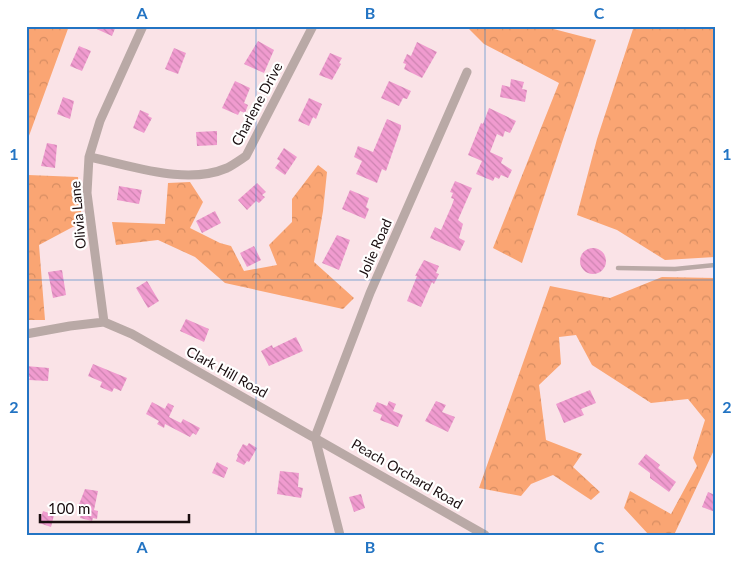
<svg xmlns="http://www.w3.org/2000/svg" width="741" height="561" viewBox="0 0 741 561" font-family="Lato,sans-serif">
	<defs>
		<pattern id="forest-crowns" width="20" height="18" patternUnits="userSpaceOnUse" patternTransform="scale(1.25)"><rect width="20" height="18" fill="#faa573"/><path d="M2 6a3 3 0 1 1 6 0M12 15a3 3 0 1 1 6 0" fill="none" stroke="#d68d62"/></pattern>
		<pattern id="building-back-hatch" width="6" height="6" patternUnits="userSpaceOnUse" patternTransform="scale(1.25)"><rect width="6" height="6" fill="#f09bcf"/><path d="M-1 5l2 2M0 0l6 6M5-1l2 2" fill="none" stroke="#cd84b1"/></pattern>
	</defs>
	<rect width="100%" height="100%" fill="#fae3e7"/>
	<!-- forest -->
	<path fill="url(#forest-crowns)" d="M26 26H69L26 144 28 175 78 177 82 222 39 245 45 320H26Z
		M466 26H542L596 40 522 263 493 248 559 83 484 44Z
		M634 26H715V257L665 260 617 230 577 215 597 139Z
		M318 165 327 172 323 211 314 262 354 298 343 309 225 283 195 257 158 240 116 245 112 222 165 224 168 183 190 182 203 202 190 228 220 243 231 246 244 271 277 265 269 245 292 222V199Z
		M662 277 715 278V448L674 535H649L624 508 630 491 671 514 697 466 693 458 705 420 688 399 651 403 592 365 576 335 559 337 561 364 539 385 546 440 582 454 573 467 600 492 591 500 553 475 531 484 521 496 479 488 550 286 610 298Z"/>
	<!-- building -->
	<path fill="url(#building-back-hatch)" d="M90 26H116L112 36Z
		M258 41 274 50 264 73 244 64Z
		M417 42 437 52 422 78 404 69 406 64 403 63 407 54 411 56Z
		M79 46 91 51 82 71 70 66Z
		M174 48 186 53 178 74 165 69Z
		M330 53 342 58 339 63 341 64 332 80 319 75Z
		M511 79 524 82 522 89 527 90 525 102 500 97 502 85 510 87Z
		M235 81 250 88 244 103 248 105 245 113 240 111 238 115 222 108Z
		M389 81 411 91 407 99 403 98 399 106 381 98Z
		M63 97 74 101 70 119 57 114Z
		M309 98 322 104 316 119 313 117 309 126 298 121Z
		M489 108 516 121 510 133 505 131 503 137 497 134 490 152 503 158 501 163 512 170 508 178 501 175 499 179 495 177 493 181 476 174 482 161 468 155 481 123 483 124Z
		M140 110 149 114 148 116 152 118 144 133 133 128Z
		M387 119 401 125V128L386 171 382 169 377 183 356 174 362 161 354 157 358 146 373 152Z
		M217 131V145L197 146 196 132Z
		M47 143 57 145 55 168 41 166Z
		M284 148 297 157 285 175 275 168 280 161 277 159Z
		M455 181 472 188 458 220 463 224 459 238 465 241 460 251 430 238 435 227 441 230 452 205 454 199 451 198 453 193 450 192Z
		M257 183 266 192 262 195 265 197 259 203 256 201 247 210 238 200Z
		M119 186 142 190 139 204 117 200Z
		M350 190 369 198 366 207 369 209 365 219 342 209Z
		M215 211 221 223 202 233 196 221Z
		M337 235 350 240 339 270 322 263Z
		M254 246 261 260 247 267 240 253Z
		M580 261a13 13 0 1 1 26 0a13 13 0 1 1-26 0Z
		M424 260 439 266 436 273 439 274 434 284 432 282 421 307 407 301 417 276H415Z
		M62 270 66 295 53 298 48 272Z
		M147 281 159 301 148 308 136 288Z
		M186 319 209 329 204 342 180 331Z
		M296 337 303 351 269 366 261 351 272 345 273 348Z
		M93 364 127 378 121 391 114 388 112 392 100 387 102 382 88 376Z
		M26 366 49 368 48 381 29 380 30 377H26Z
		M590 390 596 403 581 409 584 415 564 423 556 404Z
		M389 401 396 404 393 411 403 415 398 427 380 420 382 415 373 411 377 402 387 406Z
		M436 401 446 405 442 412 455 417 448 432 425 421Z
		M152 402 165 409 162 414 168 403 174 406 169 417 181 423 183 419 200 428 196 435 193 433 190 437 165 424 164 428 157 424 159 421 146 414Z
		M249 443 257 448 249 462 247 461 244 465 236 461 238 456 237 455 243 444 247 446Z
		M646 454 660 465 658 468 676 482 669 492 650 478V473L638 464Z
		M217 462 228 468 224 478 212 473Z
		M280 471 299 473 298 487 303 488 301 498 277 494Z
		M85 489 98 491 94 510 98 511 97 519 93 518 92 521 80 518 82 508 78 507Z
		M708 492 715 495V512L702 507Z
		M361 494 365 508 354 512 349 497Z
		M43 511 54 515 51 527 39 523Z"/>
	<g fill="none" stroke-linecap="round" stroke-linejoin="round">
		<!-- lane -->
		<path stroke="#b9a9a6" stroke-width="4.5" d="M618 268 675 269 715 265"/>
		<!-- street -->
		<path stroke="#b9a9a6" stroke-width="9" d="M89 157C131 165 185 186 227 168 233 165 240 160 246 156L313 26
			M104 322 87 193 89 157 100 121 143 26
			M26 334 70 326 104 322 132 334 485 535
			M315 437 370 293 467 72
			M315 437 340 535"/>
	</g>
	<!-- grid -->
	<path fill="none" stroke="#2374c3" stroke-width="1" stroke-opacity="0.55" d="M256 26V535M485 26V535M26 280H715"/>
	<g text-anchor="middle" stroke-width="4.5" stroke-linejoin="round" paint-order="stroke">
		<!-- street labels -->
		<g font-size="14" fill="#190d0f" stroke="#fff">
			<text transform="translate(257 104) rotate(-62)" y="5">Charlene Drive</text>
			<text transform="translate(78 215) rotate(-95)" y="5">Olivia Lane</text>
			<text transform="translate(375 248) rotate(-66)" y="5">Jolie Road</text>
			<text transform="translate(227 372) rotate(29)" y="5">Clark Hill Road</text>
			<text transform="translate(407 474) rotate(30)" y="5">Peach Orchard Road</text>
		</g>
	</g>
	<!-- border -->
	<rect width="741" height="561" fill="none" stroke="#ffffff" stroke-width="55"/>
	<!-- scale -->
	<path d="M40 514v8h149v-8" fill="none" stroke="#190d0f" stroke-width="2.5"/>
	<text x="48" y="514" font-size="15" fill="#190d0f" stroke="#ffffff" stroke-width="4" paint-order="stroke">100 m</text>
	<rect x="28" y="28" width="686" height="506" fill="none" stroke="#2374c3" stroke-width="2"/>
	<g font-size="16" text-anchor="middle" font-weight="bold" fill="#2374c3">
		<text x="142" y="19">A</text>
		<text x="370" y="19">B</text>
		<text x="599" y="19">C</text>
		<text x="14" y="160">1</text>
		<text x="727" y="160">1</text>
		<text x="14" y="413">2</text>
		<text x="727" y="413">2</text>
		<text x="142" y="553">A</text>
		<text x="370" y="553">B</text>
		<text x="599" y="553">C</text>
	</g>
</svg>
